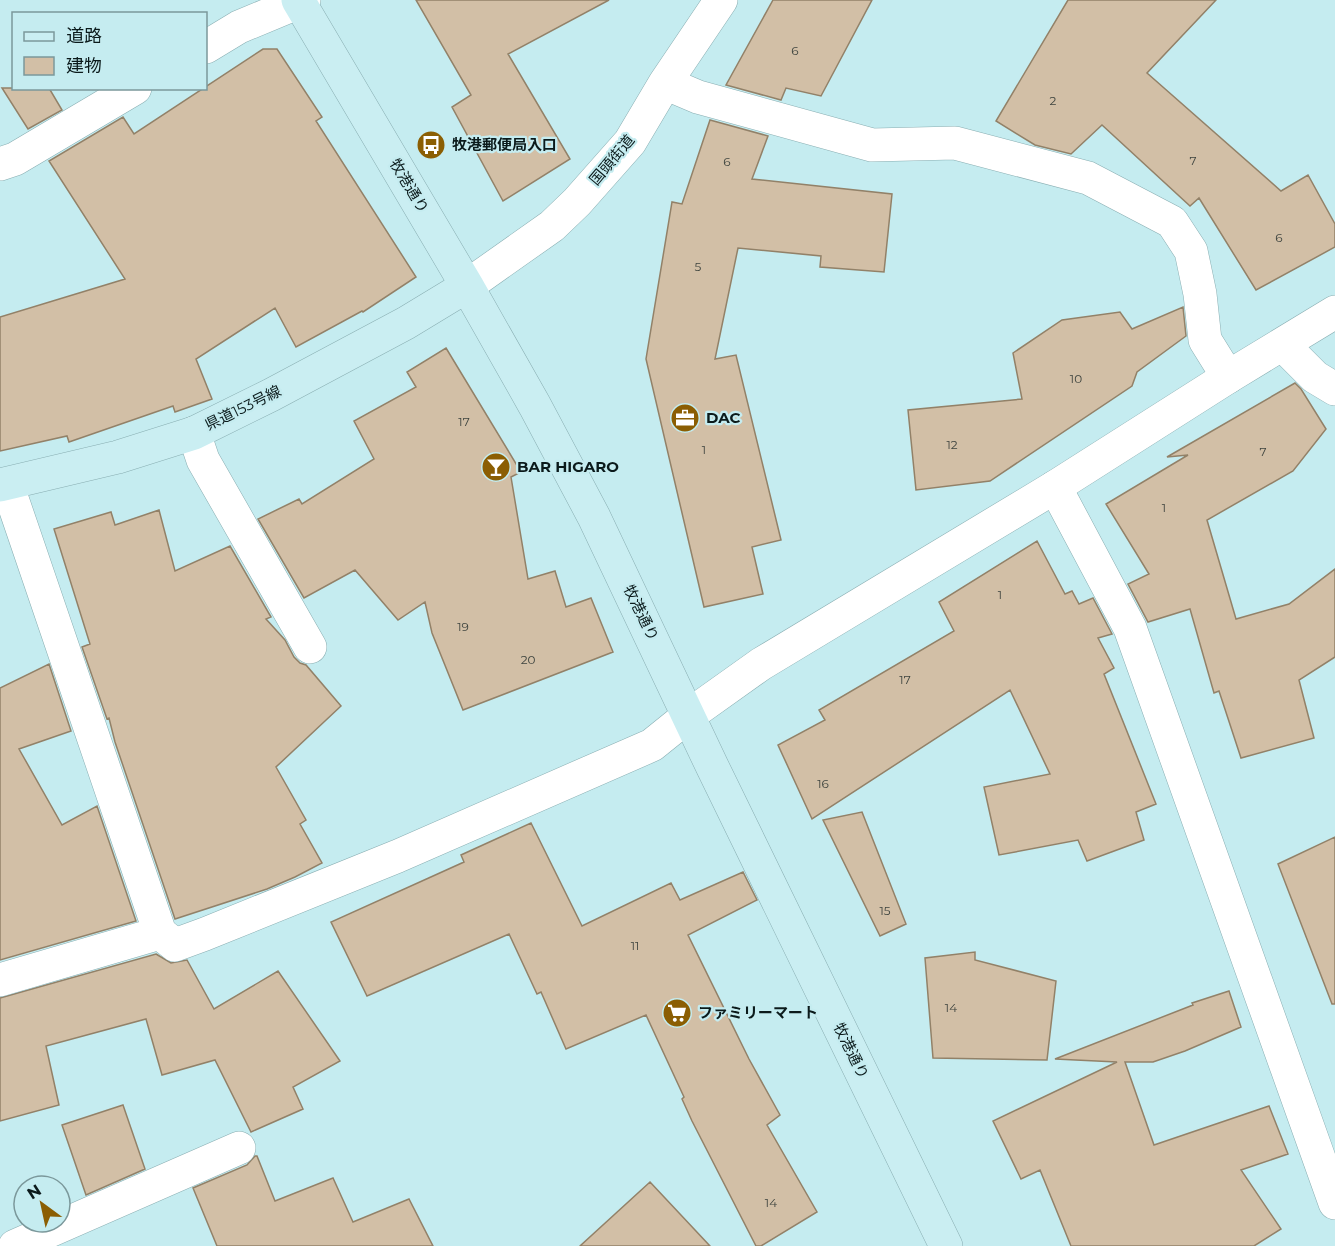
<svg xmlns="http://www.w3.org/2000/svg" width="1335" height="1246" viewBox="0 0 1335 1246" font-family="Montserrat,'Noto Sans JP',sans-serif">
	<rect width="100%" height="100%" fill="#c5ecf0"/>
	<!-- building -->
	<path fill="#d2bfa6" stroke="#928168" stroke-width="1.5" d="M416 0H609L508 54 570 159 503 201 452 107 471 95Z
		M773 0H872L821 96 786 88 781 100 726 85Z
		M1068 0H1216L1147 73 1281 191 1308 175 1335 224V247L1256 290 1199 198 1190 206 1102 125 1071 154 1035 145 996 121Z
		M263 49H277L322 117 316 121 416 277 363 312 362 311 296 347 275 308 196 359 212 399 175 412 173 406 69 442 67 436 0 451V317L125 279 49 161 123 117 134 134Z
		M2 88H49L62 110 28 129Z
		M710 120 768 136 752 179 892 194 884 272 820 267 821 256 738 248 715 359 736 355 781 540 752 547 763 594 704 607 646 359 672 202 682 204Z
		M1183 307 1186 336 1137 372 1132 386 990 481 916 490 908 410 1022 399 1013 353 1062 320 1120 312 1132 329Z
		M446 348 521 472 511 477 528 579 555 571 566 607 591 598 613 652 463 710 432 633 425 602 398 620 355 570 304 598 258 519 299 499 302 504 374 459 354 421 416 387 407 372Z
		M1295 383 1301 389 1326 429 1293 471 1207 520 1236 619 1289 604 1335 569V657L1299 680 1314 738 1241 758 1219 691 1214 693 1190 609 1148 622 1128 584 1149 574 1106 504 1188 455 1167 457Z
		M159 510 175 571 230 546 271 617 266 619 285 640 294 657 300 663 306 665 341 706 276 767 306 820 300 824 322 863 295 877 267 889 175 919 115 742 109 718 107 719 82 647 90 644 54 529 111 512 115 525Z
		M1037 541 1065 594 1072 591 1079 604 1093 598 1112 634 1098 638 1114 668 1104 674 1156 804 1136 812 1144 840 1087 861 1078 840 999 855 984 787 1050 774 1010 690 812 819 778 745 825 720 819 710 954 631 939 602Z
		M49 664 71 731 19 749 62 825 97 806 136 921 0 960V688Z
		M862 812 906 924 880 936 823 820Z
		M531 823 582 926 671 883 680 900 743 872 757 900 688 935 749 1059 780 1115 767 1125 817 1212 761 1246H756L692 1121 682 1099 684 1097 646 1015 566 1049 541 992 537 994 509 934 367 996 331 922 464 862 461 855Z
		M1335 837V1004H1332L1278 864Z
		M975 952V960L1056 981 1047 1060 933 1058 925 958Z
		M156 954 171 963 187 960 214 1009 278 971 340 1061 293 1087 303 1109 251 1132 215 1060 162 1075 146 1019 46 1046 59 1105 0 1121V998Z
		M1229 991 1241 1027 1185 1051 1153 1062H1125L1154 1145 1269 1106 1288 1154 1241 1170 1281 1229 1254 1246H1071L1040 1170 1021 1179 993 1121 1117 1062 1055 1059 1193 1005 1192 1003Z
		M123 1105 145 1169 86 1195 62 1125Z
		M255 1156H257L275 1201 333 1178 353 1222 409 1199 433 1246H217L193 1188 247 1165Z
		M650 1182 710 1246H580Z"/>
	<g fill="none" stroke-linecap="round" stroke-linejoin="round">
		<!-- minor casing -->
		<g stroke="#89aeb2" stroke-width="34">
			<path id="minor" d="M206 47 239 27 304 0
				M665 83 698 97 872 145 955 143 1088 178 1172 222 1191 251 1200 294 1205 340 1228 377
				M0 164 15 159 135 88
				M467 286 552 226 577 202 630 142 665 83 721 0
				M1283 345 1315 377 1335 389
				M194 433 203 460 310 647
				M7 484 160 933
				M1055 487 1130 628 1335 1203
				M0 980 160 933 175 945 205 934 398 856 652 745 688 716
				M15 1246 239 1148"/>
		</g>
		<!-- tertiary casing -->
		<g stroke="#89aeb2" stroke-width="34">
			<path id="tertiary" d="M688 716 761 664 1055 487 1228 377 1335 312"/>
		</g>
		<!-- secondary casing -->
		<g stroke="#89aeb2" stroke-width="34">
			<path id="secondary" d="M298 0 467 286 535 406 594 517 712 766 946 1246
				M0 485 118 457 194 433 271 395 406 323 467 286"/>
		</g>
		<!-- minor -->
		<use href="#minor" stroke="#fff" stroke-width="33"/>
		<!-- tertiary -->
		<use href="#tertiary" stroke="#fff" stroke-width="33"/>
		<!-- secondary -->
		<use href="#secondary" stroke="#caeef2" stroke-width="33"/>
	</g>
	<!-- icons -->
	<defs>
		<g id="bus-disc" transform="scale(1.5)"><circle r="9.5" fill="#8b5e03" stroke="#c5ecf0"/><path d="M-5-6H5V4H4V6H2V4H-2V6H-4V4H-5ZM-3.5-4V0h7V-4ZM-3.5 1.2v1.5H-2V1.2ZM2 1.2v1.5H3.5V1.2Z" fill="#fff"/></g>
		<g id="office-disc" transform="scale(1.5)"><circle r="9.5" fill="#8b5e03" stroke="#c5ecf0"/><path d="M-6-3h4V-5.5h4V-3h4V5H-6ZM-1-4.5V-3h2v-1.5ZM-6 0V1H6V0Z" fill="#fff"/></g>
		<g id="bar-disc" transform="scale(1.5)"><circle r="9.5" fill="#8b5e03" stroke="#c5ecf0"/><path d="M-6-5H6L.8 .8V4.5H3.5V6h-7V4.5H-.8V.8Z" fill="#fff"/></g>
		<g id="supermarket-disc" transform="scale(1.5)"><circle r="9.5" fill="#8b5e03" stroke="#c5ecf0"/><path d="M-6-5.5h2.5l.6 2H6L4.5 2H-2.5L-4.4-4H-6ZM-1.5 3.2a1.3 1.3 0 1 0 .1 0ZM3 3.2a1.3 1.3 0 1 0 .1 0Z" fill="#fff"/></g>
	</defs>
	<g fill-rule="evenodd">
		<use href="#bus-disc" x="431" y="145"/>
		<use href="#office-disc" x="685" y="418"/>
		<use href="#bar-disc" x="496" y="467"/>
		<use href="#supermarket-disc" x="677" y="1013"/>
	</g>
	<g text-anchor="middle" stroke-width="4.5" stroke-linejoin="round" paint-order="stroke">
		<!-- number labels -->
		<g font-size="12" fill="#3d433e">
			<text x="795" y="55">6</text>
			<text x="1053" y="105">2</text>
			<text x="1193" y="165">7</text>
			<text x="727" y="166">6</text>
			<text x="1279" y="242">6</text>
			<text x="698" y="271">5</text>
			<text x="1076" y="383">10</text>
			<text x="464" y="426">17</text>
			<text x="952" y="449">12</text>
			<text x="704" y="454">1</text>
			<text x="1263" y="456">7</text>
			<text x="1164" y="512">1</text>
			<text x="1000" y="599">1</text>
			<text x="463" y="631">19</text>
			<text x="528" y="664">20</text>
			<text x="905" y="684">17</text>
			<text x="823" y="788">16</text>
			<text x="885" y="915">15</text>
			<text x="635" y="950">11</text>
			<text x="951" y="1012">14</text>
			<text x="771" y="1207">14</text>
		</g>
		<!-- poi labels -->
		<g font-size="15" font-weight="bold" fill="#0b1a1b" stroke="#c5ecf0" text-anchor="start">
			<text x="452" y="150">牧港郵便局入口</text>
			<text x="706" y="423">DAC</text>
			<text x="517" y="472">BAR HIGARO</text>
			<text x="698" y="1018">ファミリーマート</text>
		</g>
		<!-- street labels -->
		<g font-size="15" fill="#0b1a1b" stroke="#c5ecf0">
			<text transform="translate(612 160) rotate(-50)" y="5">国頭街道</text>
			<text transform="translate(409 186) rotate(59)" y="5">牧港通り</text>
			<text transform="translate(243 408) rotate(-26)" y="5">県道153号線</text>
			<text transform="translate(641 613) rotate(64)" y="5">牧港通り</text>
			<text transform="translate(851 1051) rotate(64)" y="5">牧港通り</text>
		</g>
	</g>
	<!-- legend -->
	<rect x="12" y="12" width="195" height="78" fill="#c5ecf0" stroke="#7b989b" stroke-width="1.5"/>
	<rect x="24" y="32" width="30" height="9" fill="#caeef2" stroke="#7b989b" stroke-width="1.5"/>
	<text x="66" y="42" font-size="18" fill="#0b1a1b">道路</text>
	<rect x="24" y="57" width="30" height="18" fill="#d2bfa6" stroke="#7b989b" stroke-width="1.5"/>
	<text x="66" y="72" font-size="18" fill="#0b1a1b">建物</text>
	<!-- north arrow -->
	<g transform="translate(42 1204) rotate(327)"><circle r="28" fill="#c5ecf0" stroke="#7b989b" stroke-width="1.5"/>
	<path d="M0-4.5L10 22L0 15L-10 22Z" fill="#8b5e03"/>
	<text y="-9" font-size="16" font-weight="bold" text-anchor="middle" fill="#0b1a1b">N</text>
	</g>
</svg>
